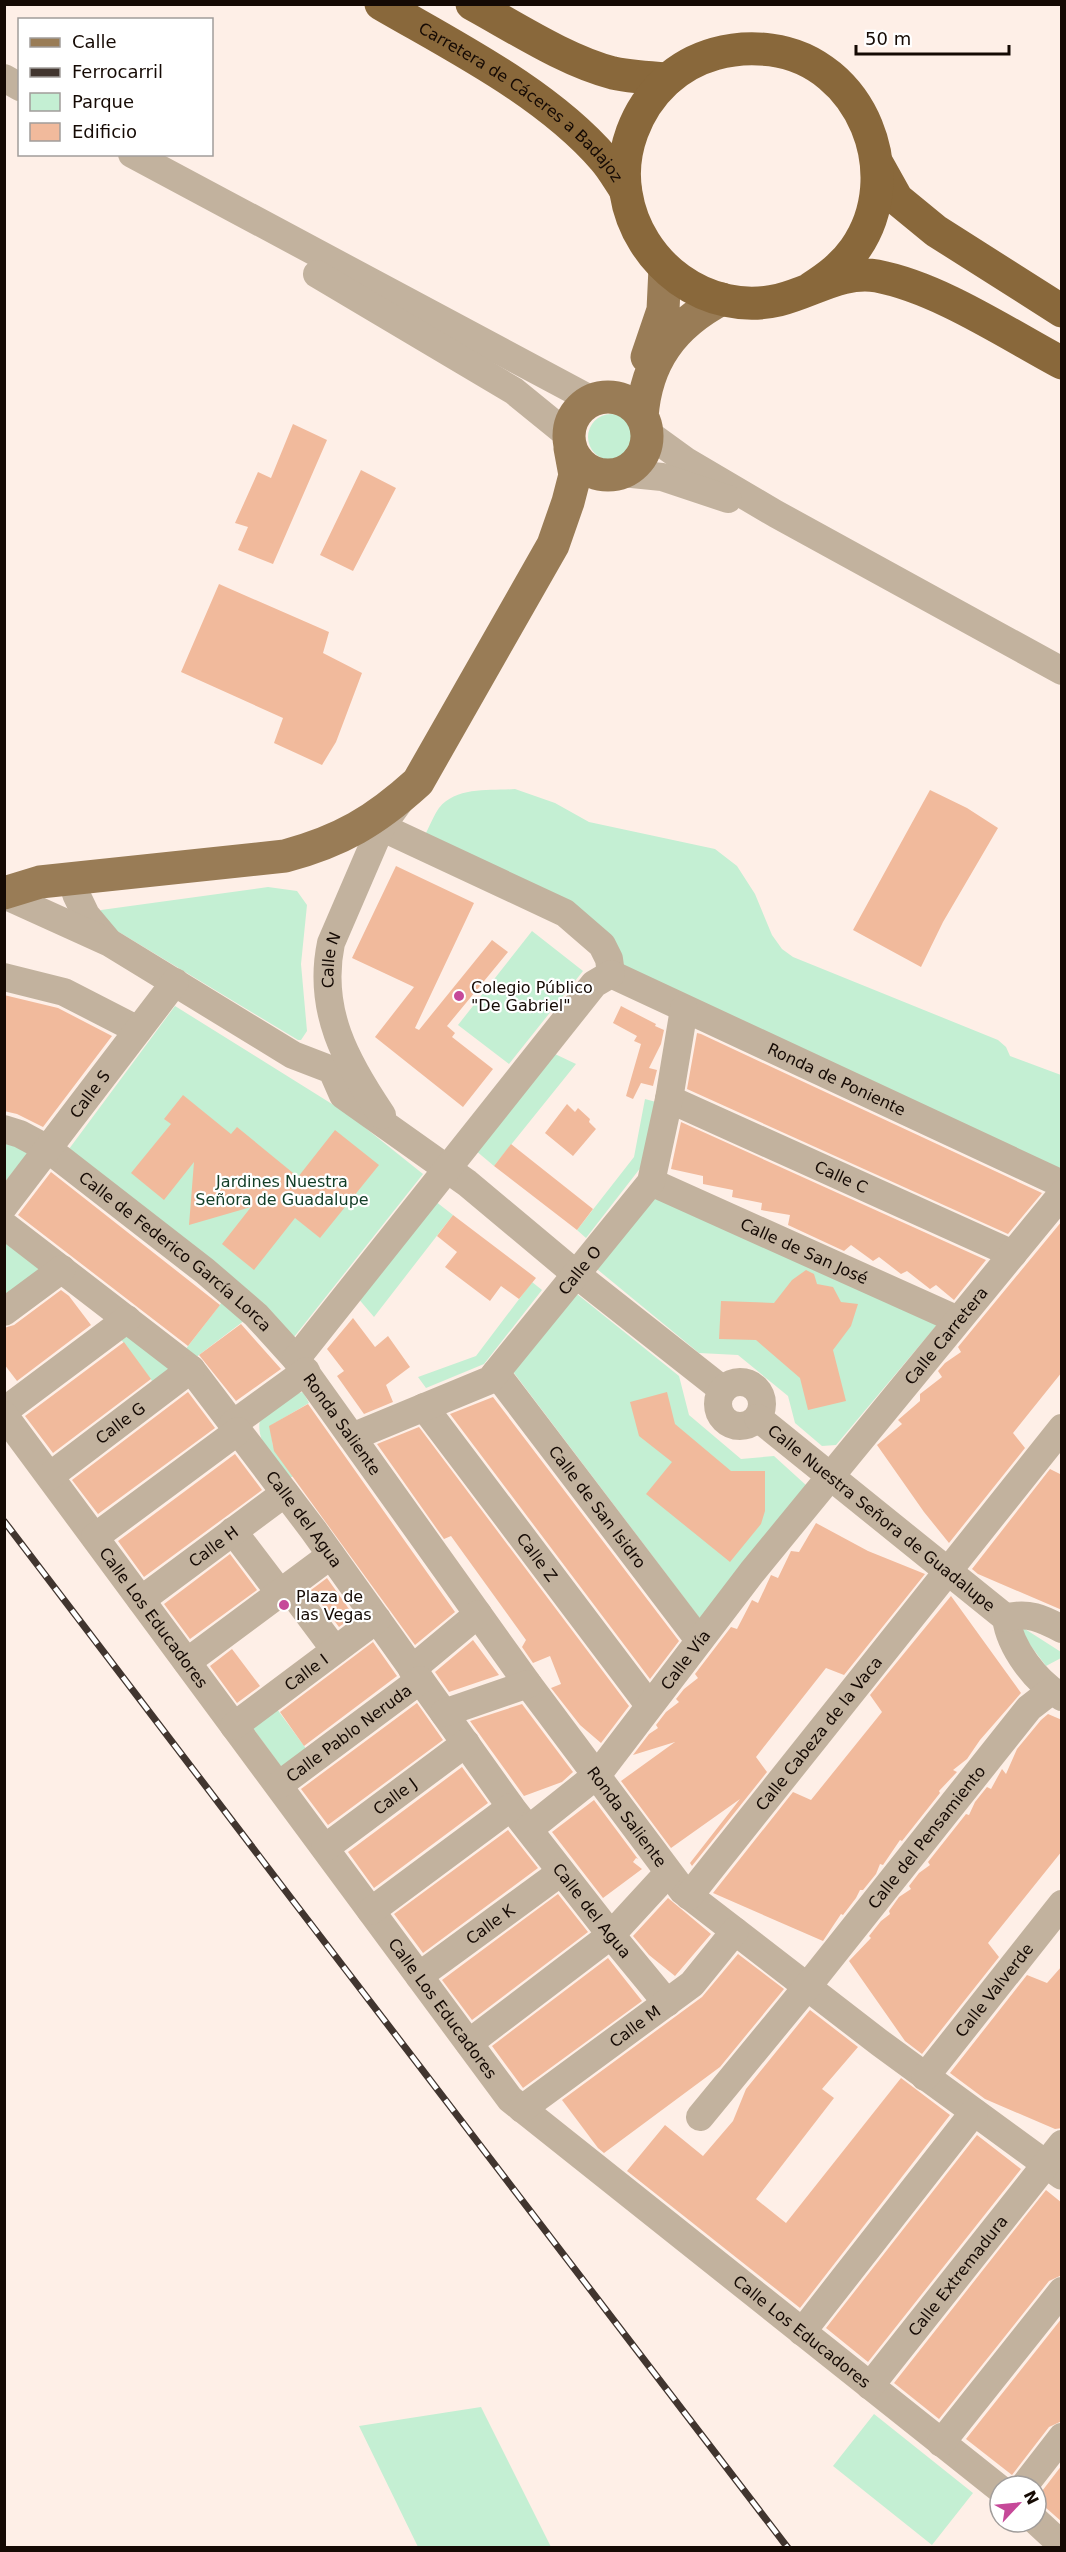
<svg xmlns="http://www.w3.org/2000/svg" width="1066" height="2552" viewBox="0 0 1066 2552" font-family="'DejaVu Sans',sans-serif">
	<rect width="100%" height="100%" fill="#feefe7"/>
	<!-- green -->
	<path fill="#c4efd3" d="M588 437a23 23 0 1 1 46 0a23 23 0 1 1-46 0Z
		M515 789 555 803 589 822 715 849 737 866 755 894 772 935 782 949 793 957 998 1040 1006 1047 1010 1056 1061 1075V1171L631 973 426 833C430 825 434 815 439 808 457 786 490 791 515 789Z
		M268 887 297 891 307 905 301 964 307 1031 301 1040H298L94 917 101 910Z
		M532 931 583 971 509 1064 458 1025Z
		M175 1006 348 1114 423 1174 294 1337 69 1149Z
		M555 1054 576 1064 494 1166 475 1150Z
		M645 1099 656 1102 645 1162 586 1238 577 1230 634 1157Z
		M5 1141 28 1153 5 1182Z
		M655 1187 941 1320 836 1445 822 1446 795 1423 788 1396 738 1355 699 1353 592 1265Z
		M435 1201 453 1215 374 1317 357 1297Z
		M4 1236 41 1265 38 1272 5 1298Z
		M532 1282 542 1290 484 1364 426 1388 418 1377 476 1356Z
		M572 1290 679 1376 689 1415 741 1459 774 1456 807 1486 701 1620 511 1369Z
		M222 1302 245 1320 195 1358 185 1350Z
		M125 1328 173 1365 155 1385 117 1334Z
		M303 1392 309 1403 270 1426 273 1446 294 1476 287 1479C275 1461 253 1439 261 1417L295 1394Z
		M1018 1629H1025L1061 1652V1658L1046 1666Z
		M274 1705 310 1754 285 1772 249 1723Z
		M481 2407 551 2547H418L359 2426Z
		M874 2414 973 2493 932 2545 833 2466Z"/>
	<!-- building -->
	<path fill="#f1ba9c" d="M293 424 327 440 273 564 238 550 248 527 235 523 258 472 271 478Z
		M361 470 396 488 353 571 320 555Z
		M219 584 329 632 323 653 362 673 336 742 322 765 274 743 283 718 181 672Z
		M930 790 967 808 998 828 943 922 921 967 853 930Z
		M396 866 474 903 415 1028 419 1030 492 940 508 952 447 1026 455 1033 452 1037 493 1069 463 1107 375 1037 414 987 352 958Z
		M4 995 58 1008 112 1036 43 1127 17 1114 4 1111Z
		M621 1006 656 1024 655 1026 664 1030 661 1044 649 1068 657 1070 653 1086 641 1083 633 1099 626 1096 641 1044 634 1041 637 1036 613 1023Z
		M697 1033 701 1034 1042 1193 1008 1234 687 1089Z
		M183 1095 231 1134 237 1127 298 1177 335 1130 379 1165 320 1238 295 1218 254 1270 222 1244 251 1207 189 1225 194 1162 164 1200 131 1173 171 1124 164 1119Z
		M567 1104 575 1112 578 1108 590 1119 589 1122 596 1129 573 1156 545 1133Z
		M681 1122 986 1260 954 1300 936 1285 930 1289 907 1271 901 1274 879 1257 873 1261 851 1245 844 1251 788 1225 790 1215 761 1210 762 1203 732 1197 733 1190 703 1184V1176L671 1169Z
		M511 1144 593 1209 577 1230 494 1166Z
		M51 1172 220 1305 188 1346 18 1215Z
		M453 1215 536 1278 519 1299 501 1286 490 1301 445 1267 457 1252 437 1236Z
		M1062 1221V1372L1013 1433 1025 1448 949 1543 924 1512 877 1445 902 1424 898 1420 920 1401V1394L942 1377 938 1371 945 1363 961 1352 958 1347Z
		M806 1270 814 1274 817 1284 833 1287 841 1302 858 1304 851 1326 833 1350 846 1401 808 1410 800 1378 756 1340 719 1339 721 1301 774 1303 792 1280Z
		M61 1290 69 1296 91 1325 17 1381 4 1364V1328L14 1325Z
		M353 1318 375 1347 388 1336 410 1367 386 1385 393 1402 364 1414 337 1376 344 1371 327 1349Z
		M241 1324 281 1369 236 1401 199 1355Z
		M124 1342 151 1379 53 1453 25 1416Z
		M188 1392 215 1428 98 1514 72 1480Z
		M667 1392 675 1424 731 1471H765V1511L761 1524 730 1562 646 1494 672 1462 639 1436 630 1402Z
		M493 1397 679 1641 650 1679 450 1414Z
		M308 1404 455 1612 415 1645 274 1451 269 1426Z
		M419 1427 629 1706 601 1743 580 1725 551 1688 561 1684 550 1656 533 1663 522 1647 526 1640 451 1536 444 1539 377 1444Z
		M235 1454 262 1490 144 1577 118 1541Z
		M1050 1469 1062 1475V1610L978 1574 972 1569Z
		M816 1523 868 1551 925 1574 844 1675 826 1668 756 1757 767 1772 692 1866 690 1863 740 1799 671 1848 621 1781 675 1742 633 1755 649 1734 658 1728 656 1725 666 1712 679 1702 676 1699 684 1689 698 1678 695 1674 731 1627 737 1629 752 1600 758 1603 771 1575 778 1578 791 1551 799 1552Z
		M230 1554 257 1590 190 1639 164 1604Z
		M327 1578 354 1616 339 1627 311 1590Z
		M951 1596 1021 1693 980 1740 967 1759 953 1770 957 1772 939 1791 940 1793 902 1841 900 1840 883 1865 880 1864 876 1874 863 1890H860L856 1898 843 1915 841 1914 823 1941 713 1893 793 1792 811 1800 882 1712 870 1695Z
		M473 1640 499 1675 449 1692 435 1672Z
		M373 1642 397 1676 304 1746 280 1712Z
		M232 1649 260 1686 237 1703 210 1666Z
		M417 1703 443 1740 328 1825 301 1789Z
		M522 1704 573 1772 562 1782 524 1796 470 1721Z
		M1048 1714 1062 1720V1851L988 1943 999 1957 922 2054 905 2041 849 1961 871 1938 869 1936 881 1921 890 1914 889 1911 899 1897 911 1889 909 1886 919 1873 930 1865 928 1862 966 1814 969 1815 975 1802 987 1787 991 1789 1002 1769 1006 1774 1017 1749 1041 1720Z
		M462 1767 488 1803 374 1888 348 1852Z
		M594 1800 638 1859 636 1858 633 1862 642 1869 603 1898 552 1832Z
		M508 1830 538 1868 423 1953 394 1914Z
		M558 1894 588 1932 472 2020 442 1980Z
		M668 1898 711 1934 675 1976 649 1955 633 1936Z
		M738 1954 784 1989 720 2067 604 2153 598 2148 562 2100 702 1997Z
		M608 1958 642 2001 523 2088 492 2046Z
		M1062 1966V2128L1055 2129 985 2099 950 2073 1027 1975 1047 1983Z
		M810 2010 858 2047 822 2089 834 2098 756 2199 786 2223 901 2078 950 2115 800 2308 627 2171 665 2125 703 2156 733 2121 746 2089Z
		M977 2135 1021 2169 868 2362 826 2328Z
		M1046 2190 1062 2203V2275L1049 2281 939 2419 894 2383Z
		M1062 2318V2421L1049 2427 1012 2475 966 2439Z
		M1062 2465V2522L1036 2499Z"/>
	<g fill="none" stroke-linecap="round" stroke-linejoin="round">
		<!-- minor -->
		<g stroke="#c2b29e" stroke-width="28">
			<path d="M4 78 20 87"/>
			<path d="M132 154 592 400"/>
			<path d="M317 274 514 391 568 435"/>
			<path d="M646 432 686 461 776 514 1062 671"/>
			<path d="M622 473 662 477 728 499"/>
			<path d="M381 827 565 913 602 945 609 959 611 974"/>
			<path d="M79 878 76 894 86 915 107 940"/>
			<path d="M4 895 110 943 293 1055 332 1070 343 1095 467 1183 577 1275 723 1390"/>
			<path id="s1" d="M611 974 1062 1184"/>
			<path d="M4 977 64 992 138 1030"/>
			<path id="s2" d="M669 1099 1013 1254"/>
			<path id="s3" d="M382 1115C346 1062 317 1010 331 943L381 827 400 801"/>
			<path id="s4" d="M4 1129 20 1134 48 1149 205 1271 256 1315 296 1359 528 1684 683 1891 880 2043 1062 2176"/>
			<path id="s5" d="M651 1182 958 1320"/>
			<path id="s6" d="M4 1206 175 982"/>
			<path id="s7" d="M4 1225 191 1369 314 1531 511 1807 611 1935 667 2003"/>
			<path d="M4 1312 62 1269"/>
			<path d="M296 1359 594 984 611 974"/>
			<path id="s8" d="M496 1373 699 1640"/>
			<circle cx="740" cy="1404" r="22"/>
			<path id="s9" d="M424 1407 649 1705"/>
			<path d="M4 1411 127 1319"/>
			<path id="s10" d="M4 1415 510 2099 1000 2489"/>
			<path id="s11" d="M758 1418 1006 1618C1010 1648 1036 1682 1062 1697"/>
			<path d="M233 1424 306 1371"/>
			<path id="s12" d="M352 1437 490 1380 651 1182 669 1099 684 1009"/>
			<path id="s13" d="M50 1476 191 1369"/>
			<path d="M233 1531 280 1593"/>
			<path d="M95 1537 238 1431"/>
			<path d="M288 1587 335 1650"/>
			<path id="s14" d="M141 1600 285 1493"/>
			<path d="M1006 1618C1027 1611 1043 1619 1062 1629"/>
			<path d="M187 1662 331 1555"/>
			<path d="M412 1669 478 1614"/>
			<path d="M444 1713 528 1684"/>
			<path id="s15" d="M234 1726 377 1619"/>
			<path id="s16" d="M279 1785 420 1680"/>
			<path id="s17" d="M529 1829 598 1774 752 1572 1062 1194"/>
			<path id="s18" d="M325 1848 466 1743"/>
			<path id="s19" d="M689 1896 1062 1428"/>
			<path d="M371 1911 511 1807"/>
			<path id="s20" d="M419 1976 561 1872"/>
			<path d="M469 2043 611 1935 668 1873"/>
			<path id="s21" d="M925 2077 1062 1904"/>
			<path id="s22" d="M522 2109 692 1984 735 1931"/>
			<path id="s23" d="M700 2117 807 1987 1029 1708 1051 1691"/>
			<path d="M802 2332 974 2112"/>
			<path id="s24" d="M870 2386 1062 2144"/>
			<path d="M941 2443 1062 2291"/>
			<path d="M1024 2486 1062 2437"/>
			<path d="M1036 2521 1062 2545"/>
		</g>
		<!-- major -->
		<path stroke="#997c56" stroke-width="33" d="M647 357 663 310 665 268
			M569 436a39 39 0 1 1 78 0a39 39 0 1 1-78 0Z
			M642 417C646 361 673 325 722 299
			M4 893 40 882 285 856C341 841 375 821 418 782L553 545 568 502 575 475 570 448"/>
		<!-- highway -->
		<g stroke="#89683b" stroke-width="33">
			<path id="s25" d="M381 4C455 47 547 93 604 159 612 168 618 179 625 189"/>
			<path d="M472 4C516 28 566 61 613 73 632 77 650 78 668 79"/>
			<path d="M878 165 897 199 936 231 1062 311"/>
			<path d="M811 288C828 277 843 266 855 249 907 175 862 62 771 50 733 45 694 55 666 81 636 109 619 152 626 193 637 264 707 317 779 300 812 292 842 270 877 276 939 288 1006 333 1062 363"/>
		</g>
		<!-- rail casing -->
		<g stroke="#41352f" stroke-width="7">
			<path id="rail" d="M4 1521 297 1906 788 2548"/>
		</g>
		<!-- rail -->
		<use href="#rail" stroke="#fff" stroke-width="4.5" stroke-dasharray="14" stroke-linecap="butt"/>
	</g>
	<!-- markers -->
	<g fill="#c64999" stroke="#fff" stroke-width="2">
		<circle cx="459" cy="996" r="6"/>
		<circle cx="284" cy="1605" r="6"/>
	</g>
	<g text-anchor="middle" stroke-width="4.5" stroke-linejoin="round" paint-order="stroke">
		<!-- street labels -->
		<g font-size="16" fill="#150a04" stroke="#fff">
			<text dy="6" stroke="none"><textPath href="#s25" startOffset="172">Carretera de Cáceres a Badajoz</textPath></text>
			<text dy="6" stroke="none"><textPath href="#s3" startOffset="168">Calle N</textPath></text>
			<text dy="6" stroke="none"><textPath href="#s1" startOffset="249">Ronda de Poniente</textPath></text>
			<text dy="6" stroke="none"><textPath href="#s6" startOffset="141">Calle S</textPath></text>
			<text dy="6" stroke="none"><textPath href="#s2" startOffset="189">Calle C</textPath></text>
			<text dy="6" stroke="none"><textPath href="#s5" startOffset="168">Calle de San José</textPath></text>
			<text dy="6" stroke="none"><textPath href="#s4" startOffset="212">Calle de Federico García Lorca</textPath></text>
			<text dy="6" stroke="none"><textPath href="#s12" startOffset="291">Calle O</textPath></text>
			<text dy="6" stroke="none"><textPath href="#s17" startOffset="648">Calle Carretera</textPath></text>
			<text dy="6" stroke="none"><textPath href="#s13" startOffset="88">Calle G</textPath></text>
			<text dy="6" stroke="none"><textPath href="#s4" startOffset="454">Ronda Saliente</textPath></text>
			<text dy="6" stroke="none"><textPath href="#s8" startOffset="168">Calle de San Isidro</textPath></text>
			<text dy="6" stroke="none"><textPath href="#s11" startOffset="159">Calle Nuestra Señora de Guadalupe</textPath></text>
			<text dy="6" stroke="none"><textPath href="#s7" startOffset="424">Calle del Agua</textPath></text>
			<text dy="6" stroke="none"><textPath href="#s14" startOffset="90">Calle H</textPath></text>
			<text dy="6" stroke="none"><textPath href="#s9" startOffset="188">Calle Z</textPath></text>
			<text dy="6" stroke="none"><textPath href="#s10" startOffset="252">Calle Los Educadores</textPath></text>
			<text dy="6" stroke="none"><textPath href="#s17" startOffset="232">Calle Vía</textPath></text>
			<text dy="6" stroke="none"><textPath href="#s15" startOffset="90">Calle I</textPath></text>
			<text dy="6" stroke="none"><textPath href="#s16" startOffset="87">Calle Pablo Neruda</textPath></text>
			<text dy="6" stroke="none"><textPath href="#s19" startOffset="208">Calle Cabeza de la Vaca</textPath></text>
			<text dy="6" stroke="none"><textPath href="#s18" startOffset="87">Calle J</textPath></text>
			<text dy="6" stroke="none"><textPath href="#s4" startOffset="939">Ronda Saliente</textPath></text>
			<text dy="6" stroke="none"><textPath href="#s23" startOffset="360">Calle del Pensamiento</textPath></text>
			<text dy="6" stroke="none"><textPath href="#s7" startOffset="910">Calle del Agua</textPath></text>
			<text dy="6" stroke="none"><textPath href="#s20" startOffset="88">Calle K</textPath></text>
			<text dy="6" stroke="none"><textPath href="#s21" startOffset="111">Calle Valverde</textPath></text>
			<text dy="6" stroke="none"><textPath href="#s10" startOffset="738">Calle Los Educadores</textPath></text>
			<text dy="6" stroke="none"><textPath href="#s22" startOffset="140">Calle M</textPath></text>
			<text dy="6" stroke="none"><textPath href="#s24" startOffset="141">Calle Extremadura</textPath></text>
			<text dy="6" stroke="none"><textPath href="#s10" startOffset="1224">Calle Los Educadores</textPath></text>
		</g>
		<!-- poi labels -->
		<g font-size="16" fill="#150a04" stroke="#fff" text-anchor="start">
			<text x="471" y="993">Colegio Público<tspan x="471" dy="18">"De Gabriel"</tspan></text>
			<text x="296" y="1602">Plaza de<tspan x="296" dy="18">las Vegas</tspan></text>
		</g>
		<!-- park labels -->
		<g font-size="16" fill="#123d26" stroke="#fff">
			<text x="282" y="1187">Jardines Nuestra<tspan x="282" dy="18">Señora de Guadalupe</tspan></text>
		</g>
	</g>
	<!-- border -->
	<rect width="1066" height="2552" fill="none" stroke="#150a04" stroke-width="12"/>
	<!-- legend -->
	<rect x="18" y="18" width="195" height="138" fill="#ffffff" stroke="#a19d9b" stroke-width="1.5"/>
	<rect x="30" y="38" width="30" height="9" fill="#997c56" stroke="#a19d9b" stroke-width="1.5"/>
	<text x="72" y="48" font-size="18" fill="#150a04">Calle</text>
	<rect x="30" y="68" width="30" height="9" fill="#41352f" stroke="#a19d9b" stroke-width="1.5"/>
	<text x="72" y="78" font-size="18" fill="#150a04">Ferrocarril</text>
	<rect x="30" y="93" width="30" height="18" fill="#c4efd3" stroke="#a19d9b" stroke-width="1.5"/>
	<text x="72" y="108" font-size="18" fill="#150a04">Parque</text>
	<rect x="30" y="123" width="30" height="18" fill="#f1ba9c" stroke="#a19d9b" stroke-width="1.5"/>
	<text x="72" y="138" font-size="18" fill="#150a04">Edificio</text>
	<!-- north arrow -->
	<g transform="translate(1018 2504) rotate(64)"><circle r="28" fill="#ffffff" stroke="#a19d9b" stroke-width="1.5"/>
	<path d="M0-4.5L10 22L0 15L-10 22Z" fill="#c64999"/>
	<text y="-9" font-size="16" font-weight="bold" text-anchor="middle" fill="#150a04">N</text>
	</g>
	<!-- scale -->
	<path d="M856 45v9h153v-9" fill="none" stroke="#150a04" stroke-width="3"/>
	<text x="865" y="45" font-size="18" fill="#150a04" stroke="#ffffff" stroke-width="4.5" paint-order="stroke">50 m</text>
</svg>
